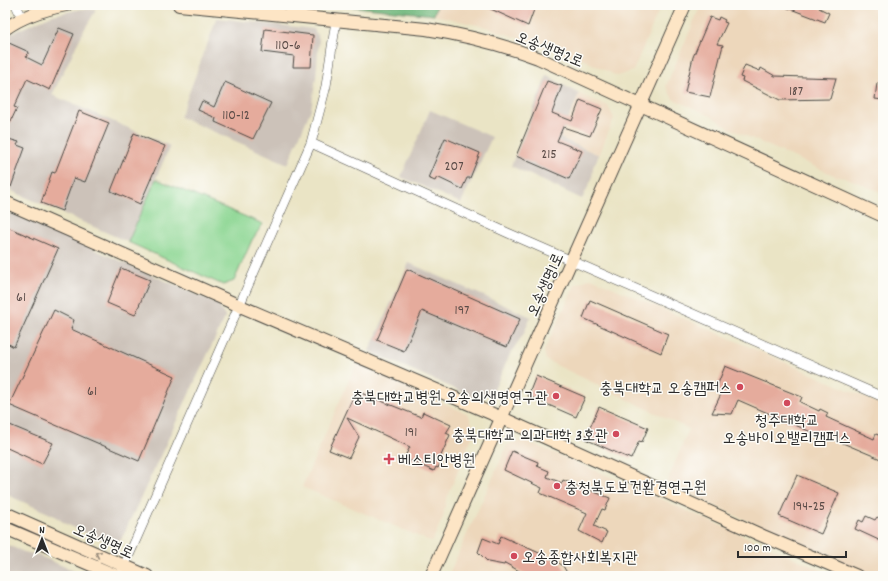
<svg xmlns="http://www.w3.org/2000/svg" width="888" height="581" viewBox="0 0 888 581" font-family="Dekko,'Poor Story',sans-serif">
	<rect width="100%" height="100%" fill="#fdfcf7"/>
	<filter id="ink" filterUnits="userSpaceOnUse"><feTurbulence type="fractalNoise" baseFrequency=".025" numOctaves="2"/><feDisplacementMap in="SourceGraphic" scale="8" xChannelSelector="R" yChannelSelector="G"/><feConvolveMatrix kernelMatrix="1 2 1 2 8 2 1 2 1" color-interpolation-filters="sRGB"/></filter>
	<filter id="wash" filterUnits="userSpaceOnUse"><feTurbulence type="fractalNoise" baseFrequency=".012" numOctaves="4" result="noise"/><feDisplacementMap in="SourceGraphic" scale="16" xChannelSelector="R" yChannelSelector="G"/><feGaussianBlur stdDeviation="0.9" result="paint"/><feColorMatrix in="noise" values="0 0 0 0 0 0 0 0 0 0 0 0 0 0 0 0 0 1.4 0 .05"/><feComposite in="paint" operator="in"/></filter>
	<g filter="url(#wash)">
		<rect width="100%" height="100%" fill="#eae4c5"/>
		<!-- built -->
		<path fill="#edd7bb" d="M437 5H661L633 71 617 76 576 56 563 54 486 27 434 15Z
			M701 5H883V193L847 178 838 177 729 128 711 116 673 99 666 86Z
			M579 94 608 106 614 118 599 155 560 138Z
			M591 278 883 405V576H870L666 484 689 429 546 360 544 351 575 285Z
			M356 364 468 414 475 430 446 500 443 517 432 542 302 487Z
			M524 440 636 488 835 576H448L508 444Z"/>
		<!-- industrial -->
		<path fill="#ccc2b9" d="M82 9 96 10 84 30 52 95 170 146 128 242 5 188V39L12 33 52 15Z
			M217 18 314 29 319 39 316 77 311 109 288 164 180 117Z
			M547 75 579 94 560 138 599 155 593 167 592 179 582 199 511 166Z
			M430 110 492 137 461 203 401 177Z
			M5 210 218 304 225 317 121 540 109 543 66 524 53 515 5 494Z
			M409 263 531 317 523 335 511 352 493 392 478 399 369 351Z
			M5 544 24 552 38 555 85 576H5Z"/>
		<!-- green -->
		<path fill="#8bd692" stroke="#5b805e" d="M156 179 263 224 252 240 234 281 223 285 128 242Z"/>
		<!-- forest -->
		<path fill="#70b77c" stroke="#4e7154" d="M336 5H437L434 15Z"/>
		<g id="blocks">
			<!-- building -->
			<path fill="#e5ab9c" d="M482 5H530L535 7 528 26Z
				M780 5H821L819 8 829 13 825 22Z
				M710 17 718 20 719 17 725 20 724 22 727 23 717 44 723 45 710 97 685 92 693 57Z
				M59 28 74 34 50 90 27 79 14 107 17 108 10 123 5 121V46L9 43 29 52 26 57 42 65Z
				M265 29 313 35 311 67H293L294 56 262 52Z
				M745 65 760 71 761 68 775 76 836 78 830 99 780 100 742 81 743 78 740 77Z
				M547 81 562 86 552 113 572 121 580 100 602 109 590 136 563 127 557 141 582 151 569 179 516 156Z
				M225 82 271 103 253 139 215 122 216 118 198 110 202 101 214 107Z
				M877 83 883 84V100L875 99Z
				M79 111 109 123 85 182 74 178 62 211 41 203 52 172 55 173Z
				M134 133 165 146 140 204 111 191Z
				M5 138 19 142 17 145 25 148 11 187 5 184Z
				M445 138 480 153 470 178H467L462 189 437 177 435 181 428 178Z
				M5 226 58 249 14 347 5 342Z
				M121 268 150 280 135 315 107 303Z
				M407 269 520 319 507 347 422 311 404 351 377 340Z
				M590 300 668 334 661 353 583 318Z
				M54 310 74 320 71 329 175 376 139 461 9 405Z
				M725 366 802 397 800 402 819 411 820 409 828 413 826 417 874 439 876 434 883 437V460L819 433 818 435 738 400 732 414 712 413 721 394 715 391Z
				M536 376 585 397 576 417 528 396Z
				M356 391 421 417 423 412 451 425 446 433 450 435 440 458 442 460 438 468 436 467 434 471 404 458 410 447 347 418 359 437 349 458 329 450Z
				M599 407 648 428 642 442 639 441 631 459 585 439Z
				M5 423 53 443 42 464 5 447Z
				M512 451 538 462 537 466 549 471 547 477 562 483 563 480 610 498 605 510 602 509 594 526 607 532 602 543 579 531 587 513 540 493 542 488 504 470Z
				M797 475 839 493 821 534 779 516Z
				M866 516 875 520 877 517 883 520V542L855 529 859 520 863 522Z
				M501 536 555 560 563 566 569 576H528L505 563 504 565 488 562 478 552 483 538 498 544Z"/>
		</g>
	</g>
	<g filter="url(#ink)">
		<use href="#blocks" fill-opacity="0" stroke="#484742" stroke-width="1"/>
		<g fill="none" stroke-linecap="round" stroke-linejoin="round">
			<!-- street casing -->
			<g stroke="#484742" stroke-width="10">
				<path id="street" d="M16 5 23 20
					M311 143 508 233 883 397
					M122 571 311 143 326 86 336 21"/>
			</g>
			<!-- secondary casing -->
			<g stroke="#484742" stroke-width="14">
				<path id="secondary" d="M179 5 426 29C465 35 501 44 538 58L883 216
					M5 29C21 17 46 9 66 5
					M5 202 240 306 502 418 763 536 857 576
					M5 513 147 576
					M5 528 117 576
					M431 576 685 5"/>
			</g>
			<!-- street -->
			<use href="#street" stroke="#fff" stroke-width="9"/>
			<!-- secondary -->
			<use href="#secondary" stroke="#fde5c5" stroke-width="12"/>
		</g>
		<!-- one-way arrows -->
		<defs><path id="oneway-chevron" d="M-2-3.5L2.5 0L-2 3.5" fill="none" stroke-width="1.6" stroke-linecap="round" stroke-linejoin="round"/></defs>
		<use stroke="#948878" href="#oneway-chevron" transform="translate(98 554) rotate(-156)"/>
	</g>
	<!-- markers -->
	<g fill="#d1495b" stroke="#fdfcf7" stroke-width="1.5">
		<circle cx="740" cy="387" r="4"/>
		<circle cx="556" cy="396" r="4"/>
		<circle cx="787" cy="403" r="4"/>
		<circle cx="616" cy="434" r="4"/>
		<path d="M387 453h4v4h4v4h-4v4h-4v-4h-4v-4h4z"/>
		<circle cx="557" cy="486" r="4"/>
		<circle cx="514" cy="556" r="4"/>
	</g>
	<g text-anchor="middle" stroke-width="3" stroke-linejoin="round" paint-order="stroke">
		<!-- number labels -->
		<g font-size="14" fill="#5a4b47">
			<text x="288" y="49">110-6</text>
			<text x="796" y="95">187</text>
			<text x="236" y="119">110-12</text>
			<text x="549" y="158">215</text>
			<text x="454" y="170">207</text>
			<text x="21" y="301">61</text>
			<text x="462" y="314">197</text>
			<text x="92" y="395">61</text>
			<text x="411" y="436">191</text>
			<text x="809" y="510">194-25</text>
		</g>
		<!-- street labels -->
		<g font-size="16" fill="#2b2b2b" stroke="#fdfcf7">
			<text transform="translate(550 48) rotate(22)" y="6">오송생명2로</text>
			<text transform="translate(544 284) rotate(-66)" y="6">오송생명1로</text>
			<text transform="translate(104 540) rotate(24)" y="6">오송생명로</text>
		</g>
		<!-- poi labels -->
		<g font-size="16" fill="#2b2b2b" stroke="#fdfcf7" text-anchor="end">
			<text x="732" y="393">충북대학교 오송캠퍼스</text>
			<text x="548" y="402">충북대학교병원 오송의생명연구관</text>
			<text x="787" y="425" text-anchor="middle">청주대학교<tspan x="787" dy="18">오송바이오밸리캠퍼스</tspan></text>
			<text x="608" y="440">충북대학교 의과대학 3호관</text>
			<text x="398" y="465" text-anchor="start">베스티안병원</text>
			<text x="565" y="492" text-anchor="start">충청북도보건환경연구원</text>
			<text x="522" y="562" text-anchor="start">오송종합사회복지관</text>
		</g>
	</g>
	<!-- margin -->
	<rect width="888" height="581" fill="none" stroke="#fdfcf7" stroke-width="20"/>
	<!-- north arrow -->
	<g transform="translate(42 539)" stroke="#fdfcf7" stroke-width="3" paint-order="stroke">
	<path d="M0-3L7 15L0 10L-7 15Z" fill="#2b2b2b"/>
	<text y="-6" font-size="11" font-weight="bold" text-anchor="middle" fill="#2b2b2b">N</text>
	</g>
	<!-- scale -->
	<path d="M738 551v6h108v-6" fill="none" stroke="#2b2b2b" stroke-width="2"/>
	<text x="744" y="551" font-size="12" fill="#2b2b2b" stroke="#fdfcf7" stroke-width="3" paint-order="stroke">100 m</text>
</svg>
